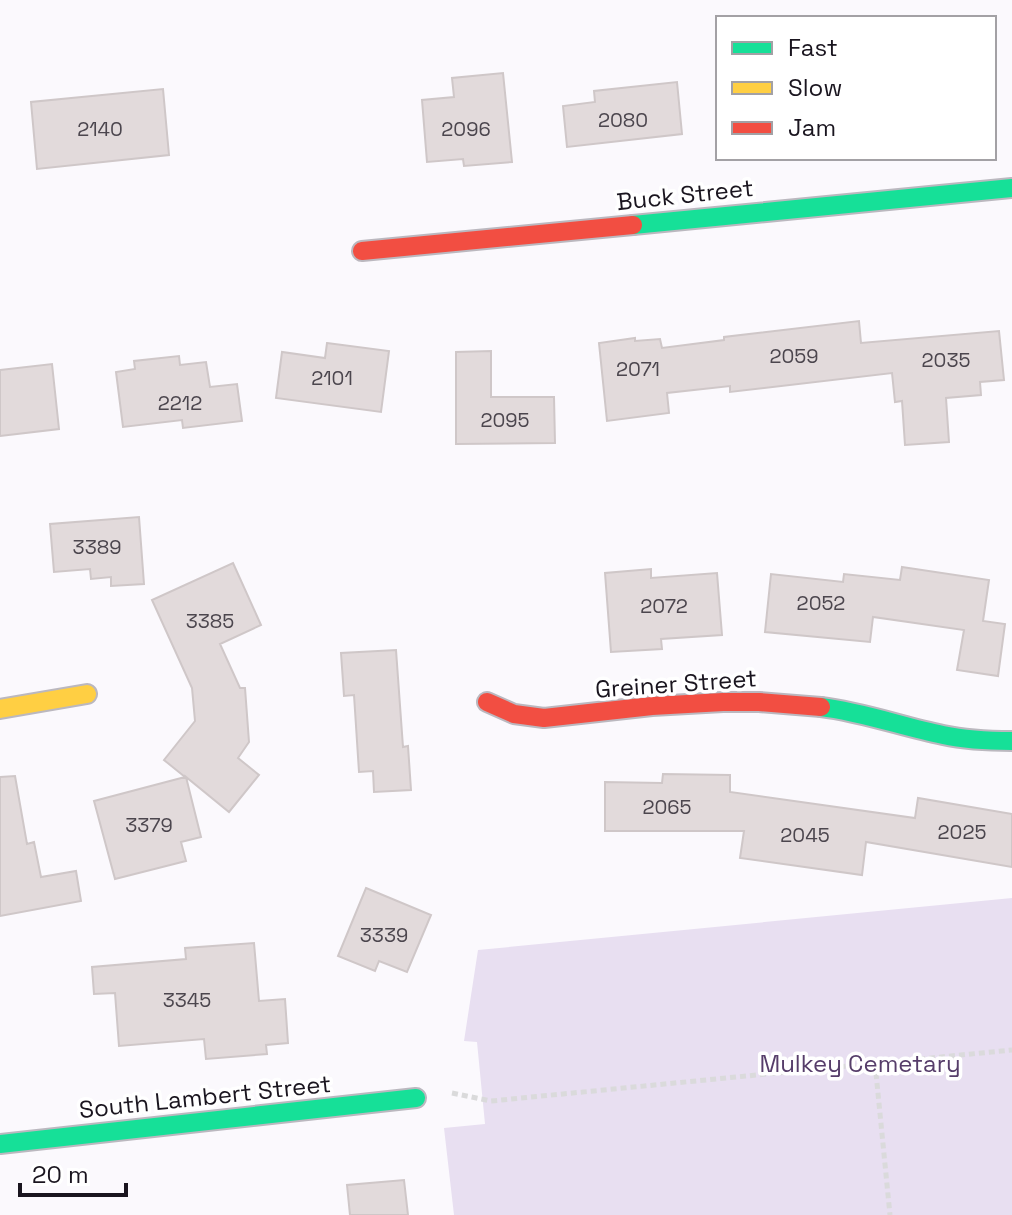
<svg xmlns="http://www.w3.org/2000/svg" width="1012" height="1215" viewBox="0 0 1012 1215" font-family="'Space Grotesk',sans-serif">
	<rect width="100%" height="100%" fill="#fbf9fd"/>
	<!-- green -->
	<path fill="#e8dff1" d="M1012 898V1215H454L444 1128 485 1124 477 1042 464 1041 478 950Z"/>
	<!-- building -->
	<path fill="#e2dadb" stroke="#cfc7c8" stroke-width="2" d="M503 73 512 162 464 166 463 159 427 162 422 100 454 97 452 78Z
		M677 82 682 134 567 147 563 106 595 102 594 91Z
		M163 89 169 155 37 169 31 102Z
		M859 321 861 343 999 331 1004 380 980 382 981 395 946 398 949 442 905 445 902 401 895 402 892 373 730 392V386L667 393 669 413 607 421 599 343 635 338V341L660 339 662 348 724 340V337Z
		M327 343 389 351 381 412 276 398 282 352 325 358Z
		M491 351V397H554L555 443 456 444V352Z
		M179 356 180 365 206 362 210 387 237 384 242 421 183 428 182 420 123 427 116 372 135 369 134 361Z
		M52 364 59 429 0 436V370Z
		M139 517 144 584 111 586V577L91 579 90 569 54 572 50 524Z
		M233 563 261 625 220 644 240 688H245L249 742 238 758 259 775 229 812 186 777 201 837 181 842 186 861 115 879 94 801 185 777 164 760 195 721 192 688 152 600Z
		M902 567 989 580 983 621 1005 624 998 676 957 670 964 630 873 617 870 642 765 632 771 574 843 582 844 574 900 580Z
		M651 569V578L717 573 722 635 661 639 662 649 611 652 605 573Z
		M396 650 403 747 408 746 411 790 374 792 373 771 359 772 354 695 344 696 341 653Z
		M663 774 730 775V792L915 818 918 798 1012 814V867L866 842 862 875 740 858 744 831H605V782L662 783Z
		M15 776 27 844 34 842 41 877 76 871 81 901 0 916V777Z
		M366 888 431 915 407 972 379 961 375 971 338 956Z
		M254 943 259 1001 285 999 288 1043 266 1045 267 1054 206 1059 204 1039 119 1046 115 993 94 994 92 967 186 959 185 948Z
		M404 1180 408 1215H350L347 1185Z"/>
	<g fill="none" stroke-linecap="round" stroke-linejoin="round">
		<!-- fast casing -->
		<g stroke="#bbb8bf" stroke-width="22">
			<path id="fast" d="M633 225 1012 188
				M821 707C863 712 903 727 943 735 966 740 989 741 1012 741
				M0 1144 416 1098"/>
		</g>
		<!-- slow casing -->
		<g stroke="#bbb8bf" stroke-width="22">
			<path id="slow" d="M0 709 87 694"/>
		</g>
		<!-- jam casing -->
		<g stroke="#bbb8bf" stroke-width="22">
			<path id="jam" d="M362 251 633 225
				M487 702 514 714 544 718 652 706 723 702H759L821 707"/>
		</g>
		<!-- path -->
		<path stroke="#dadadb" stroke-width="5" stroke-dasharray="6 4" stroke-linecap="butt" d="M875 1063 890 1215
			M452 1093 491 1101 1012 1050"/>
		<!-- fast -->
		<use href="#fast" stroke="#16e098" stroke-width="18"/>
		<!-- slow -->
		<use href="#slow" stroke="#ffcf43" stroke-width="18"/>
		<!-- jam -->
		<use href="#jam" stroke="#f24e42" stroke-width="18"/>
	</g>
	<g text-anchor="middle" stroke-width="7" stroke-linejoin="round" paint-order="stroke">
		<!-- number labels -->
		<g font-size="20" fill="#4c464e">
			<text x="623" y="127">2080</text>
			<text x="100" y="136">2140</text>
			<text x="466" y="136">2096</text>
			<text x="794" y="363">2059</text>
			<text x="946" y="367">2035</text>
			<text x="638" y="376">2071</text>
			<text x="332" y="385">2101</text>
			<text x="180" y="410">2212</text>
			<text x="505" y="427">2095</text>
			<text x="97" y="554">3389</text>
			<text x="821" y="610">2052</text>
			<text x="664" y="613">2072</text>
			<text x="210" y="628">3385</text>
			<text x="667" y="814">2065</text>
			<text x="149" y="832">3379</text>
			<text x="962" y="839">2025</text>
			<text x="805" y="842">2045</text>
			<text x="384" y="942">3339</text>
			<text x="187" y="1007">3345</text>
		</g>
		<!-- street labels -->
		<g font-size="24" fill="#1a151f" stroke="#fff">
			<text transform="translate(685 195) rotate(-6)" y="8">Buck Street</text>
			<text transform="translate(676 684) rotate(-4)" y="8">Greiner Street</text>
			<text transform="translate(205 1097) rotate(-6)" y="8">South Lambert Street</text>
		</g>
		<!-- park labels -->
		<g font-size="24" fill="#563d6a" stroke="#fff">
			<text x="860" y="1072">Mulkey Cemetary</text>
		</g>
	</g>
	<!-- legend -->
	<rect x="716" y="16" width="280" height="144" fill="#ffffff" stroke="#a3a1a5" stroke-width="2"/>
	<rect x="732" y="42" width="40" height="12" fill="#16e098" stroke="#a3a1a5" stroke-width="2"/>
	<text x="788" y="56" font-size="24" fill="#1a151f">Fast</text>
	<rect x="732" y="82" width="40" height="12" fill="#ffcf43" stroke="#a3a1a5" stroke-width="2"/>
	<text x="788" y="96" font-size="24" fill="#1a151f">Slow</text>
	<rect x="732" y="122" width="40" height="12" fill="#f24e42" stroke="#a3a1a5" stroke-width="2"/>
	<text x="788" y="136" font-size="24" fill="#1a151f">Jam</text>
	<!-- scale -->
	<path d="M20 1183v12h106v-12" fill="none" stroke="#1a151f" stroke-width="4"/>
	<text x="32" y="1183" font-size="24" fill="#1a151f" stroke="#ffffff" stroke-width="6" paint-order="stroke">20 m</text>
</svg>
